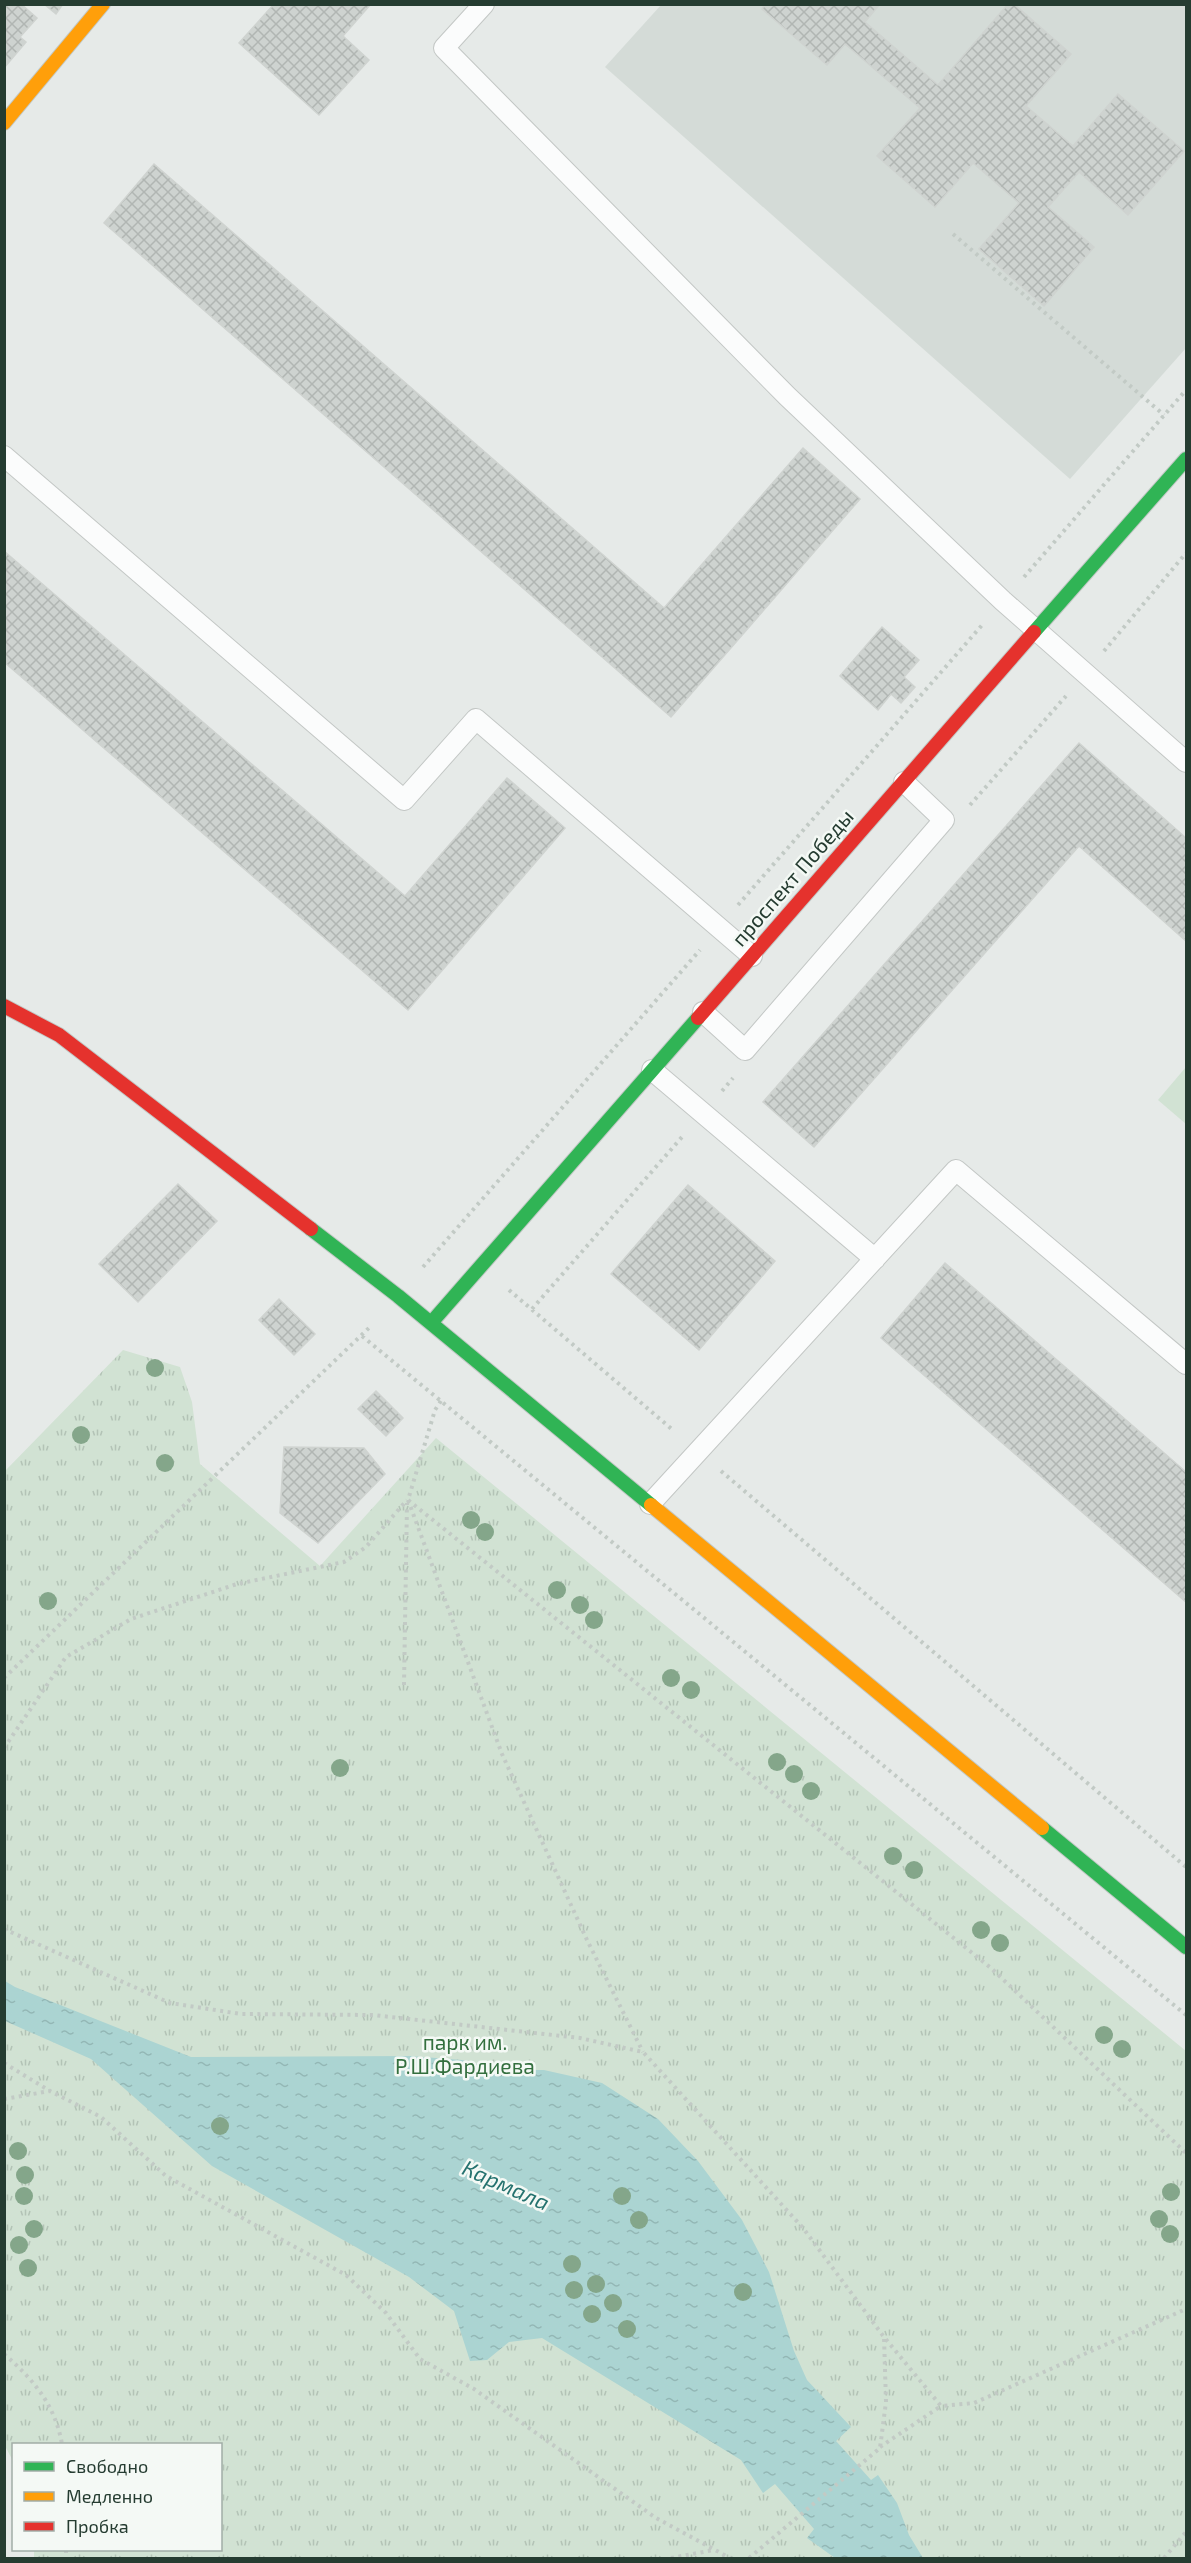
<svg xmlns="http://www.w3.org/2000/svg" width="1191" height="2563" viewBox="0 0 1191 2563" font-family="'Exo 2',sans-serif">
	<defs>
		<pattern id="park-tufts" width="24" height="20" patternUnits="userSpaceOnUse" patternTransform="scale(1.5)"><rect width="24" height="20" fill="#d1e2d3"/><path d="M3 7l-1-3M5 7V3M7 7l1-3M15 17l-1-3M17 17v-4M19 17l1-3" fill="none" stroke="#b3c3b6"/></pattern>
		<pattern id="water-ripples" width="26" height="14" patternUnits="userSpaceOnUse" patternTransform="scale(1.5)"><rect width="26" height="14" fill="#abd4d2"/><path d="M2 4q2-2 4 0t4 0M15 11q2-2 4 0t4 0" fill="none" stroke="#93b7b5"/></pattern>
		<pattern id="building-cross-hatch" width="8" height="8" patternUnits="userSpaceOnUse" patternTransform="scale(1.5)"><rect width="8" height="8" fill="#ced3d0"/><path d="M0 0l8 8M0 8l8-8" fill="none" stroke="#b1b6b3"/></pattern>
	</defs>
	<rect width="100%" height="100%" fill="#e6eae8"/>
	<!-- built -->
	<path fill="#d4dbd7" d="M661 5H1186V348L1070 479 605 67Z"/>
	<!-- grass -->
	<path fill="#d1e2d3" d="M1186 1067V1124L1158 1100Z"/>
	<!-- park -->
	<path fill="url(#park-tufts)" d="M123 1350 180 1367 192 1402 200 1464 320 1566 436 1438 1186 2051V2558H34V2550H220V2444H14L13 2461 5 2446V1471Z"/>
	<!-- water -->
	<path fill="url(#water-ripples)" d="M5 1981 15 1987 191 2057 410 2056 462 2060 499 2070H544L602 2083 658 2119 698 2161 742 2220 769 2272 794 2351 807 2380 851 2427 836 2441 871 2480 878 2475 897 2503 909 2535 923 2558H835L807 2538 814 2529 775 2484 763 2493 741 2460 542 2338 509 2342 487 2360 470 2361 454 2311 409 2277 212 2166 91 2059 5 2021Z"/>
	<!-- building -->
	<path fill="url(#building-cross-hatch)" stroke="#cfd3d0" stroke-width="1.5" d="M4 4H21L37 18 20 37 26 42 4 68Z
		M44 4H63L56 14Z
		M274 4H371L343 36 369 60 319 115 239 43Z
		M765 4H880L865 22 938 85 1008 4H1014L1071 54 1026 106 1073 146 1118 94 1184 151 1128 215 1079 172 1048 207 1094 247 1044 306 979 249 1019 203 973 163 935 207 877 156 920 108 845 44 827 65 762 9Z
		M154 164 664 608 803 448 860 499 671 717 104 223Z
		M4 551 405 896 507 778 565 828 408 1010 4 662Z
		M882 627 919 660 904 677 915 687 901 703 891 694 878 710 840 676Z
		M1079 743 1186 838V941L1079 846 814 1147 763 1102Z
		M178 1184 217 1221 138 1302 99 1264Z
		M688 1185 775 1261 699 1350 611 1274Z
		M945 1263 1186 1472V1602L881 1338Z
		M279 1299 315 1334 294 1355 259 1320Z
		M376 1391 403 1418 386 1436 358 1409Z
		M284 1447 364 1448 385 1474 318 1543 280 1513Z"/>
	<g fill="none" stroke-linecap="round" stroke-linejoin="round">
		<!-- lane casing -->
		<g stroke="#c3c7c5" stroke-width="22">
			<path id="lane" d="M484 4 444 48 787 396 1003 601 1186 762
				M4 456 404 800 476 719 752 956
				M703 1012 745 1050 944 820 904 782
				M652 1070 875 1259
				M650 1504 956 1170 1186 1364"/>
		</g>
		<!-- fast casing -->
		<g stroke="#c2c8c5" stroke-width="16">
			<path id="fast" d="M1034 632 1186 459
				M311 1229 398 1296 651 1505
				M431 1323 698 1018
				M1042 1828 1186 1947"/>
		</g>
		<!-- slow casing -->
		<g stroke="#c2c8c5" stroke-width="16">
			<path id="slow" d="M4 123 103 4
				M651 1505 1042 1828"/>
		</g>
		<!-- jam casing -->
		<g stroke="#c2c8c5" stroke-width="16">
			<path id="jam" d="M4 1006 59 1035 311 1229
				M698 1018 1034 632"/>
		</g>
		<!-- path -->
		<path stroke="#c2cac5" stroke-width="4" stroke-dasharray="3 4.5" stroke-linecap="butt" d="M953 234 1164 415
			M1024 577 1186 390
			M1104 651 1186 553
			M970 805 1066 696
			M738 905 983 624
			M722 1091 733 1078
			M423 1267 700 950
			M509 1290 674 1431
			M532 1309 682 1137
			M362 1336 1186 2015
			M441 1401 435 1410 408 1500 991 1968 1186 2153
			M721 1471 1186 1867
			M408 1500 502 1754 587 1940 643 2052
			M4 1678 372 1325
			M404 1685 407 1503
			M4 1748 66 1657 131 1619 237 1584 344 1562 366 1547 407 1500
			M4 1929 170 2003 241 2014 373 2015 580 2038 643 2052 803 2228 884 2337 941 2406 974 2403 1186 2309
			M4 2063 50 2091
			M4 2099 50 2091 101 2117 166 2176 346 2275 386 2313 420 2359 474 2389 656 2518 730 2558
			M4 2354C34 2380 55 2405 62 2444
			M880 2447 941 2406
			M66 2550V2558
			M671 2558 714 2550
			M749 2558 880 2448 886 2402 884 2337
			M1164 2558 1186 2532"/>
		<!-- lane -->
		<use href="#lane" stroke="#fbfcfc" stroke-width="20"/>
		<!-- fast -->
		<use href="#fast" stroke="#30b455" stroke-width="14"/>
		<!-- slow -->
		<use href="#slow" stroke="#ff9f0a" stroke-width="14"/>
		<!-- jam -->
		<use href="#jam" stroke="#e5322d" stroke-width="14"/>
	</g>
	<!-- trees -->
	<g fill="#84a68a">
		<circle cx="155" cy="1368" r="9"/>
		<circle cx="81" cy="1435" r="9"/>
		<circle cx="165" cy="1463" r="9"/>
		<circle cx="471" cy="1520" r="9"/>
		<circle cx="485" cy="1532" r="9"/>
		<circle cx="557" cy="1590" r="9"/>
		<circle cx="48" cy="1601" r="9"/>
		<circle cx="580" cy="1605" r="9"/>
		<circle cx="594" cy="1620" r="9"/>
		<circle cx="671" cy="1678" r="9"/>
		<circle cx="691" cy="1690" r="9"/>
		<circle cx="777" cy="1762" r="9"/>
		<circle cx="340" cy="1768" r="9"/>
		<circle cx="794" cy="1774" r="9"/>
		<circle cx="811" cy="1791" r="9"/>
		<circle cx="893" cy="1856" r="9"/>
		<circle cx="914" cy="1870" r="9"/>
		<circle cx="981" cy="1930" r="9"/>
		<circle cx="1000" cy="1943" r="9"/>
		<circle cx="1104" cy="2035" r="9"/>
		<circle cx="1122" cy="2049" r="9"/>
		<circle cx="220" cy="2126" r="9"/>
		<circle cx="18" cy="2151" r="9"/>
		<circle cx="25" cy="2175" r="9"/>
		<circle cx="1171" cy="2192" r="9"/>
		<circle cx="24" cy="2196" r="9"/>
		<circle cx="622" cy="2196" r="9"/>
		<circle cx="1159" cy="2219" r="9"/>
		<circle cx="639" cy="2220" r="9"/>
		<circle cx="34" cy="2229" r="9"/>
		<circle cx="1170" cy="2234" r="9"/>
		<circle cx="19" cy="2245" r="9"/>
		<circle cx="572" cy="2264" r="9"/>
		<circle cx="28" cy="2268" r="9"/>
		<circle cx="596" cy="2284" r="9"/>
		<circle cx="574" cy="2290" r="9"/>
		<circle cx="743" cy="2292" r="9"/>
		<circle cx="613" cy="2303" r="9"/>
		<circle cx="592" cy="2314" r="9"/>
		<circle cx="627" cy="2329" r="9"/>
	</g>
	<g text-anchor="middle" stroke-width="5" stroke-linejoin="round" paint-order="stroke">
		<!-- street labels -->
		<g font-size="21" fill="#253c31" stroke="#f4f9f5">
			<text transform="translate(793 878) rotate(-49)" y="7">проспект Победы</text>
		</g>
		<!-- park labels -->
		<g font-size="21" fill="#336f3e" stroke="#f4f9f5">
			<text x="465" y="2050">парк им.<tspan x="465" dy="24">Р.Ш.Фардиева</tspan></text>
		</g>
		<!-- water labels -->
		<g font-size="22" font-style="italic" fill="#25726f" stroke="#f4f9f5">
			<text transform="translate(506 2185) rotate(24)" y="8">Кармала</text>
		</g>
	</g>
	<!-- border -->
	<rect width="1191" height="2563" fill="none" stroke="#253c31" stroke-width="12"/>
	<!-- legend -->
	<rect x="12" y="2443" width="210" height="108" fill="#f4f9f5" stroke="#a1ada7" stroke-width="1.5"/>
	<rect x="24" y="2462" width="30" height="9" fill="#30b455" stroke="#a1ada7" stroke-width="1.5"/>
	<text x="66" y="2473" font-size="18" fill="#253c31">Свободно</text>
	<rect x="24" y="2492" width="30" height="9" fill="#ff9f0a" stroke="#a1ada7" stroke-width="1.5"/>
	<text x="66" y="2503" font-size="18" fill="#253c31">Медленно</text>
	<rect x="24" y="2522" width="30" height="9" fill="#e5322d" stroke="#a1ada7" stroke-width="1.5"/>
	<text x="66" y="2533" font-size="18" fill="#253c31">Пробка</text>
</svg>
